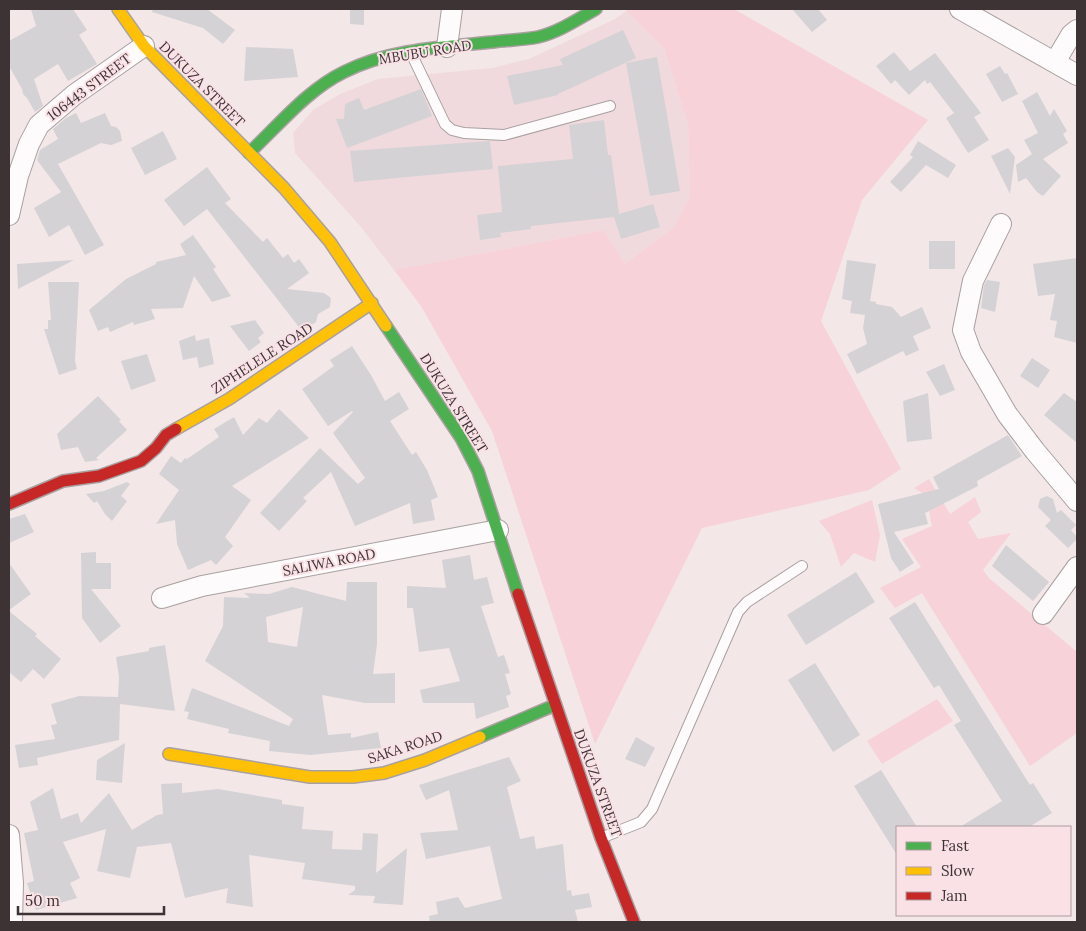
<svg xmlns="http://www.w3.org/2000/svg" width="1086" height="931" viewBox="0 0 1086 931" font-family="Lora,serif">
	<rect width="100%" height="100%" fill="#f3e7e8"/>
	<!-- built -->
	<path fill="#f0dadd" d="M626 11 664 48 688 125 690 196 674 227 625 264 604 230 394 270 361 227 295 153 293 133 313 110 340 94 378 79 492 68 529 59 615 19Z"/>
	<!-- green -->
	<path fill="#f7d2d8" d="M630 9H734L928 120 862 200 821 321 901 469 869 490 702 528 595 744 492 431 421 306 394 270 604 230 625 264 674 227 690 196 688 125 664 48 626 11Z
		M929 479 950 514 975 497 981 512 968 522 978 539 1011 533 983 570 989 578 1077 652V733L1030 766 922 593 895 608 880 588 921 567 902 539 932 526 926 495 914 488Z
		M872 500 880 535 875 562 854 553 841 567 830 534 819 521Z
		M937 699 953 721 882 764 867 741Z"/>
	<!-- building -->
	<path fill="#d4d2d5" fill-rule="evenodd" d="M31 9H73L87 30 79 35 97 64 68 81 58 64 34 79 43 106 35 112 27 98 23 94 22 89 9 66V41L36 26Z
		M153 9H207L235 30 223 44 203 28 152 12Z
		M350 9H364V25L350 24Z
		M792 9H818L827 20 812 32Z
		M623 30 636 58 558 94V95L514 105 507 76 563 65 560 59Z
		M246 47 293 49 298 77 244 81Z
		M894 52 910 71 935 53 981 113 974 117 989 140 968 153 946 118 954 113 930 82 927 84 925 80 909 95 895 80 891 84 876 66Z
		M657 57 680 191 650 196 626 63Z
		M1000 66 1005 74 1007 73 1018 94 1002 102 986 74Z
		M421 89 432 116 347 148 336 119H344L345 104 359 98 364 110Z
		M1037 92 1050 116 1054 109 1067 131 1063 134 1068 143 1043 159 1061 176 1043 196 1037 192 1026 178 1018 182 1016 165 1032 154 1024 140 1038 133 1022 101Z
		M76 113 81 123 105 113 111 126 116 127 120 131 122 141 111 145 101 143 58 164 104 245 85 255 69 225 49 237 34 208 61 192 37 160 40 150 58 139 53 129 66 118Z
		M604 120 608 155H611L619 214 653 204 660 227 621 239 614 217 531 226V229L500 233 501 237 480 240 477 215 502 212 498 166 573 159 569 125Z
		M163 131 177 159 145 175 131 148Z
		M490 141 493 169 354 182 350 151Z
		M918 141 956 165 948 178 926 165 901 192 890 182 913 157 910 155Z
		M1008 148 1015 157 1010 194 991 156Z
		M207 167 231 199 225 203 263 242 267 238 283 258 288 254 294 263 299 259 309 273 287 289 324 293 331 298 330 307 318 314 316 322 302 331 207 209 184 226 164 200Z
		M193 235 216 267 213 269 231 296 212 302 194 276 183 308 151 309 155 319 134 325 133 322 110 332 108 327 98 331 89 310 126 279 156 264V262L186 255 180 244Z
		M929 241H955V269H929Z
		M1077 258V343L1054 337 1057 321 1050 320 1055 294 1038 296 1033 264Z
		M74 260 18 289 17 264Z
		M847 260 876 264 870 301 876 302V304L892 307 901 317 922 307 931 328 913 336 919 350 906 356 903 351 857 374 847 354 867 344 863 328 865 315 850 313 852 301 842 299Z
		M987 280 1000 282 995 312 981 308 984 285Z
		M48 282H79L75 361 77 369 59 375 44 329H48V320H51Z
		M255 320 264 333 258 338 261 342 249 351 230 326Z
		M195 335 196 341 209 338 214 364 199 368 197 357 183 360 179 341Z
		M352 346 371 375 385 401 399 392 409 409 390 421 412 455 416 452 427 470 438 497 431 500 435 520 413 524 410 503 355 526 331 472 303 498 307 501 279 531 260 513 320 448 358 484 365 478 333 433 353 412 352 411 328 426 302 389 334 366 330 360Z
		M147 354 156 381 131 390 121 361Z
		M1032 358 1050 370 1038 388 1020 376Z
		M944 364 955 390 940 396 926 372Z
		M928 393 932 439 907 442 903 401Z
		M1064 393 1077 402V443L1044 415Z
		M98 396 121 420 119 421 127 430 96 458 99 460 85 462 78 447 61 450 57 434Z
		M279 409 309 438 232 486 251 500 225 537 233 546 216 565 211 560 188 570 177 544 175 520 156 524 179 490 159 474 171 456 181 463 185 458 187 459 219 437 214 429 234 417 243 435 259 418 267 423Z
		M1008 435 1022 456 977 481 978 486 925 513 928 524 894 532 914 563 900 572 891 558 878 504 939 489 933 477Z
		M127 482 130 484 121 496 127 501 112 521 105 514 97 501 94 503 86 494 104 491Z
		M1047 496 1053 499 1057 513 1061 510 1076 525 1071 530 1077 537V539L1068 548 1045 526 1051 520 1038 507 1040 499Z
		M25 514 34 532 9 543V519Z
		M1006 545 1049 582 1033 601 992 566Z
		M96 552V563H111V589H91L121 626 100 643 82 618 81 553Z
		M470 555 474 580 487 577 494 603 481 606 498 657 504 655 510 673 505 674 511 694 506 696 509 707 476 719 474 703H423L420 690 460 681 449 648 419 652 413 608H407V586L446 588 442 560Z
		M9 563 31 594 9 610Z
		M856 572 875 602 806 645 787 615Z
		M347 582H377V644L373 674 395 673V703H365L322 695 328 735 351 733V738L378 732 381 748 310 755 269 751 270 741 228 733 229 729 187 719 189 712 184 711 192 688 289 726 293 719 205 661 223 626 224 597 250 598 244 593 269 594 292 587 346 601ZM303 607 297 647 268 642 266 617Z
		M915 602 1030 785 1033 783 1052 813 1029 827H960L1002 801 954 725 961 721 939 685 934 688 889 618Z
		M9 611 37 634 35 636 61 659 44 679 33 669 21 682 9 672Z
		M165 645 175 711 120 704 119 740 37 758 38 765 19 768 15 745 55 739 51 725 57 724 51 704 79 696 118 697 119 677 116 657 149 651V648Z
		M815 663 860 735 833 752 788 680Z
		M636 737 655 748 645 767 625 759Z
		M125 743 122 783 96 780 97 760Z
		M509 757 521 781 507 787 520 839 534 836 536 849 563 844 567 891 571 890 572 896 589 893 592 907 575 910 578 922H430L429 916 438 914 436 902 458 897 465 908 502 899 490 846 426 859 420 833 458 830 449 790 426 800 419 785Z
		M881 770 917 827H897V855L854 786Z
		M182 783V793L218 789 282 800V804L304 807 302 829 333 831 332 849 362 850 363 833 378 834 376 873 407 848 403 905 373 903 375 896 348 895 355 890V886L302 879 305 863 249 855 253 907 226 903 228 888 185 898 171 843 137 847 130 878 97 871 102 850 100 851 102 849 106 829 63 842 80 878 70 883 77 898 36 910 27 883 34 881 24 833 38 830 30 802 53 788 61 819 78 813 81 823 109 793 132 830 157 815 163 814 161 784Z"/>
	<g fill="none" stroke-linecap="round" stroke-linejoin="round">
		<!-- lane casing -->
		<g stroke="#a9a0a0" stroke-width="12">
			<path id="lane" d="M411 53 445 124 452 130 464 133 504 135 610 106
				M601 838 641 822 652 809 738 612 747 602 802 566"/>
		</g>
		<!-- street casing -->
		<g stroke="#a9a0a0" stroke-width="22">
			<path id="street" d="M960 9 1077 75
				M447 47 452 9
				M1055 62 1071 35 1077 30
				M9 215 18 176 29 144 39 125 74 95 144 46
				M1001 224 973 281 963 330 971 352 1007 414 1035 451 1077 501
				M162 598 202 586 498 530
				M1043 614 1077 567
				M9 835 13 883 12 922"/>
		</g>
		<!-- fast casing -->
		<g stroke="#a9a0a0" stroke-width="14">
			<path id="fast" d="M249 153C279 125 307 90 344 72 390 49 443 47 493 42 507 40 523 40 538 37 559 32 578 19 596 9
				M386 326 461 438 478 471 518 594
				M480 737 555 705"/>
		</g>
		<!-- slow casing -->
		<g stroke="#a9a0a0" stroke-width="14">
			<path id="slow" d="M118 9 144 46 284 188 330 242 386 326
				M176 429 229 399 372 303
				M169 754 310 777H353L384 773 425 760 480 737"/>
		</g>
		<!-- jam casing -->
		<g stroke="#a9a0a0" stroke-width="14">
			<path id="jam" d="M9 504 63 481 99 476 141 461 156 448 166 435 176 429
				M518 594 601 838 634 922"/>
		</g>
		<!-- lane -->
		<use href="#lane" stroke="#fdfbfc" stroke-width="10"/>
		<!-- street -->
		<use href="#street" stroke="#fdfbfc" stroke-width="20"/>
		<!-- fast -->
		<use href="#fast" stroke="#4caf50" stroke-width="11"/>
		<!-- slow -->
		<use href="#slow" stroke="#ffc107" stroke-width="11"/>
		<!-- jam -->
		<use href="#jam" stroke="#c62828" stroke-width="11"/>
	</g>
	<g text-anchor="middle" stroke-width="4" stroke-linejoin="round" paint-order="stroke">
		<!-- street labels -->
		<g font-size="14" fill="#3d3335" stroke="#f9e1e5">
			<text transform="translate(425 52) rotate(-9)" y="5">MBUBU ROAD</text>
			<text transform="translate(202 84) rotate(45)" y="5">DUKUZA STREET</text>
			<text transform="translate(89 87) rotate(-37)" y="5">106443 STREET</text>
			<text transform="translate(262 358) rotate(-33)" y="5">ZIPHELELE ROAD</text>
			<text transform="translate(454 403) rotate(58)" y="5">DUKUZA STREET</text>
			<text transform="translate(329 562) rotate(-11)" y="5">SALIWA ROAD</text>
			<text transform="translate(405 747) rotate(-18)" y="5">SAKA ROAD</text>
			<text transform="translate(598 783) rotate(70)" y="5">DUKUZA STREET</text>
		</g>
	</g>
	<!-- border -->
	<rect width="1086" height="931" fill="none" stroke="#3d3335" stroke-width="20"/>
	<!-- legend -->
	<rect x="896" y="826" width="175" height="90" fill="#f9e1e5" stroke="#ae9b9f"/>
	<rect x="906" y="842" width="25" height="8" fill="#4caf50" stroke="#ae9b9f"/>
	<text x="941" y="851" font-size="15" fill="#3d3335">Fast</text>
	<rect x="906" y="867" width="25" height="8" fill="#ffc107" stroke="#ae9b9f"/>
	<text x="941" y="876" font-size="15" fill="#3d3335">Slow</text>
	<rect x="906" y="892" width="25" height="8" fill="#c62828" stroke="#ae9b9f"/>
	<text x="941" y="901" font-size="15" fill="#3d3335">Jam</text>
	<!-- scale -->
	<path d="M18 906v8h146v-8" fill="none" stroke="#3d3335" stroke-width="2.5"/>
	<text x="25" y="906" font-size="15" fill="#3d3335" stroke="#f9e1e5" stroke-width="4" paint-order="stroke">50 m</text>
</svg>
